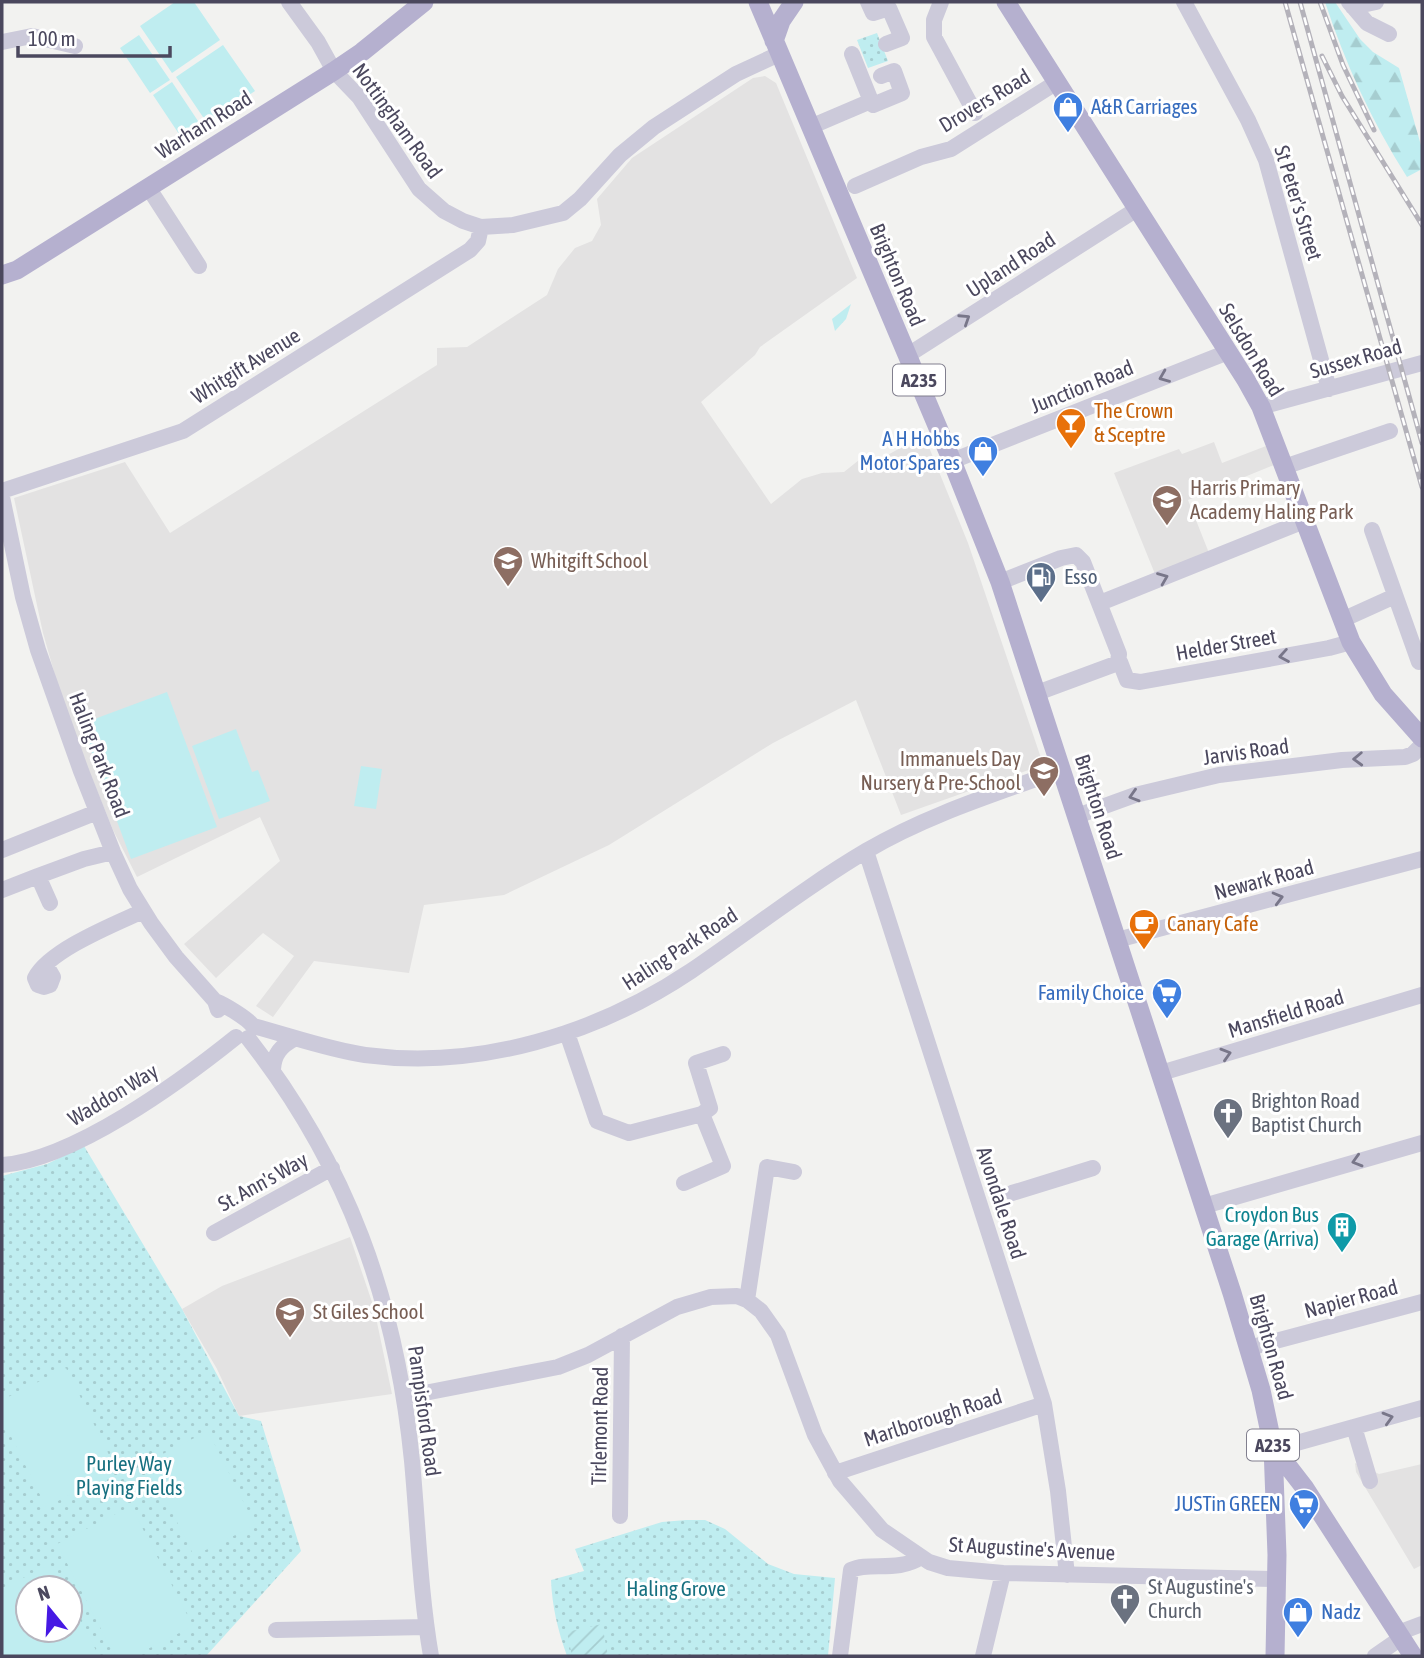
<svg xmlns="http://www.w3.org/2000/svg" width="1424" height="1658" viewBox="0 0 1424 1658" font-family="'Asap Condensed',sans-serif">
	<defs>
		<pattern id="grass-tufts" width="24" height="20" patternUnits="userSpaceOnUse" patternTransform="scale(1.75)"><rect width="24" height="20" fill="#bfedf0"/><path d="M3 7l-1-3M5 7V3M7 7l1-3M15 17l-1-3M17 17v-4M19 17l1-3" fill="none" stroke="#a6cdd0"/></pattern>
		<pattern id="forest-firs" width="22" height="20" patternUnits="userSpaceOnUse" patternTransform="scale(1.75)"><rect width="22" height="20" fill="#bfedf0"/><path d="M5 1l3.5 6h-7zM16 11l3.5 6h-7z" fill="#a6cdd0"/></pattern>
		<pattern id="park-dots" width="8" height="8" patternUnits="userSpaceOnUse" patternTransform="scale(1.75)"><rect width="8" height="8" fill="#bfedf0"/><path d="M2 2h.1M6 6h.1" fill="none" stroke="#a6cdd0" stroke-width="1.8" stroke-linecap="round"/></pattern>
		<pattern id="garden-furrows" width="10" height="10" patternUnits="userSpaceOnUse" patternTransform="scale(1.75)"><rect width="10" height="10" fill="#bfedf0"/><path d="M-1 1l2-2M0 10L10 0M9 11l2-2" fill="none" stroke="#a6cdd0"/></pattern>
	</defs>
	<rect width="100%" height="100%" fill="#f2f2f0"/>
	<!-- education -->
	<path fill="#e3e2e2" d="M765 76 776 83 857 278 760 347 755 355 701 402 771 504 802 479 822 473 844 472 859 460 873 463 924 435 968 543 1041 758V763L1037 767 901 815 856 700 773 743 609 845 504 895 424 905 409 973 314 961 273 1017 256 1006 294 956 263 933 216 978 184 944 280 861 260 817 137 877 113 830 66 714 43 633 14 498 125 462 170 533 437 365V348L467 347 547 295 558 269 575 248 592 241 601 225 597 199 632 158 753 78Z
		M1214 442 1222 463 1266 446 1274 465 1188 500 1209 553 1155 574 1114 473 1179 449 1182 454Z
		M350 1237 374 1308 392 1394 239 1416 217 1369 182 1309 222 1286Z
		M1355 1463 1379 1474 1422 1464V1565L1414 1569 1356 1472Z"/>
	<!-- grass -->
	<path fill="url(#grass-tufts)" d="M851 304 846 319 835 331 832 319Z"/>
	<!-- forest -->
	<path fill="url(#forest-firs)" d="M1325 2H1335L1360 39 1373 52 1399 68 1422 149V169L1407 177C1372 122 1345 63 1325 2Z"/>
	<!-- park -->
	<path fill="url(#park-dots)" fill-rule="evenodd" d="M877 33 888 61 868 68 857 40Z
		M84 1146 182 1309 239 1416 261 1421 301 1551 206 1656H2V1176L47 1164ZM28 1588H70V1630H28Z
		M686 1520H705L725 1529 768 1564 794 1574 835 1578 828 1656H567C558 1631 552 1606 551 1580L584 1571 575 1549 662 1522Z"/>
	<!-- garden -->
	<path fill="url(#garden-furrows)" d="M602 1624 608 1656H572L567 1632Z"/>
	<!-- pitch -->
	<path fill="#bfedf0" d="M175 2H194L220 40 172 73 140 26Z
		M139 35 170 80 150 93 120 48Z
		M223 45 255 91 207 123 176 77Z
		M172 82 204 130 185 143 153 95Z
		M167 692 217 827 131 859 81 724Z
		M236 729 252 772 258 770 270 801 219 819 192 746Z
		M361 766 382 769 376 809 354 806Z
		M66 1368 117 1471 46 1507 2 1418V1400Z
		M208 1431 255 1525 194 1556 147 1462Z
		M131 1506 193 1626 134 1656H115L57 1544Z
		M50 1564 63 1588H28V1630H70V1601L99 1656H2V1589Z"/>
	<g fill="none" stroke-linecap="round" stroke-linejoin="round">
		<!-- minor -->
		<path stroke="#cccada" stroke-width="16" d="M289 2 318 42 334 71 359 97 419 189 444 211 463 221 481 227 513 225 563 213 580 199 620 155 654 127 736 74 779 54
			M868 2 873 13 889 8 902 38 886 44
			M941 2 934 20V37L975 113
			M1184 2 1248 120 1266 160 1329 389
			M1349 2 1367 23 1389 34
			M1353 7 1376 2
			M2 42 32 36 75 46
			M871 101 873 105 902 93 894 71 881 76
			M810 127 871 101 852 54
			M855 186 921 157 951 149 1057 82
			M148 187 199 266
			M908 355 1137 209
			M1261 407 1422 363
			M952 461 1228 352
			M1284 467 1390 431
			M2 491 183 431 470 250 478 241 481 227
			M2 497 23 597 38 650 81 771 113 852 130 889 151 923 176 957 215 1001 218 1010
			M1372 530 1419 662
			M1000 582 1061 558 1076 555 1083 562 1119 654 1118 663 1037 693
			M1100 603 1304 521
			M1342 620 1395 596
			M1120 662 1127 680 1140 682 1329 648 1351 642
			M1077 816 1135 795 1219 775 1342 760 1405 757 1413 754 1422 745
			M2 850 97 812
			M866 851 1044 1404 1058 1491 1067 1575
			M2 890 38 876
			M50 903 38 876 84 859 113 852
			M1117 940 1422 859
			M46 965 53 977 50 985 44 987 38 985 35 978C49 950 115 924 143 911
			M215 1001C225 1005 247 1018 253 1026 291 1036 326 1049 365 1055 479 1070 597 1034 691 971 750 931 805 887 866 851 927 815 995 794 1061 770
			M567 1033 597 1121 629 1133 702 1114 710 1108 696 1063 723 1054
			M248 1038C348 1166 396 1300 412 1461 418 1526 420 1592 431 1656
			M273 1069C274 1054 281 1046 294 1039
			M1161 1073 1422 995
			M2 1165C73 1160 180 1082 236 1037
			M684 1183 723 1166 702 1114
			M1012 1193 1093 1168
			M1204 1206 1422 1143
			M214 1233 332 1168
			M747 1300 767 1167 794 1172
			M1249 1348 1422 1302
			M404 1397 558 1367 588 1355 677 1307 711 1297 737 1296 747 1300 761 1311 778 1335 815 1435 840 1481 882 1530 929 1562 948 1568 1003 1573 1277 1579
			M1354 1427 1370 1481
			M1273 1447 1293 1444 1422 1408
			M835 1473 1044 1404
			M620 1516 622 1336
			M276 1630 426 1627
			M1398 1633 1422 1624
			M840 1656 851 1570C869 1561 898 1573 921 1557
			M983 1656 1003 1573
			M1375 1656 1401 1638"/>
		<!-- major -->
		<path stroke="#b5b0cf" stroke-width="19" d="M758 2 952 461 1000 582 1232 1293 1261 1390 1273 1447 1277 1555 1275 1656
			M1006 2 1246 380 1261 407 1351 642 1383 694 1422 738
			M774 41 781 21 794 2
			M2 275 17 270 334 71 362 52 424 2
			M1273 1456 1287 1465 1304 1487 1413 1656"/>
		<!-- rail casing -->
		<g stroke="#b4b2ba" stroke-width="5">
			<path id="rail" d="M1285 2 1422 487
				M1300 2 1422 443
				M1320 2 1343 65 1374 130
				M1322 56 1342 96 1422 225"/>
		</g>
		<!-- rail -->
		<use href="#rail" stroke="#fff" stroke-width="2.5" stroke-dasharray="8" stroke-linecap="butt"/>
	</g>
	<!-- one-way arrows -->
	<defs><path id="oneway-chevron" d="M-2-3.5L2.5 0L-2 3.5" fill="none" stroke-width="1.6" stroke-linecap="round" stroke-linejoin="round" transform="scale(1.75)"/></defs>
	<g stroke="#787689">
		<use href="#oneway-chevron" transform="translate(965 319) rotate(-33)"/>
		<use href="#oneway-chevron" transform="translate(1164 377) rotate(158)"/>
		<use href="#oneway-chevron" transform="translate(1163 578) rotate(-22)"/>
		<use href="#oneway-chevron" transform="translate(1284 656) rotate(170)"/>
		<use href="#oneway-chevron" transform="translate(1358 759) rotate(178)"/>
		<use href="#oneway-chevron" transform="translate(1134 796) rotate(163)"/>
		<use href="#oneway-chevron" transform="translate(1278 898) rotate(-15)"/>
		<use href="#oneway-chevron" transform="translate(1226 1054) rotate(-17)"/>
		<use href="#oneway-chevron" transform="translate(1357 1161) rotate(164)"/>
		<use href="#oneway-chevron" transform="translate(1388 1418) rotate(-16)"/>
	</g>
	<!-- icons -->
	<defs>
		<g id="shop-pin" transform="scale(1.575)"><path d="M0 17L-7.5 6A9.5 9.5 0 1 1 7.5 6Z" fill="#3f7fe0" stroke="#fff"/><path d="M-5-2.5h2.3a2.7 3.5 0 0 1 5.4 0H5L5.5 6h-11ZM-1.5-2.5h3a1.5 2.3 0 0 0-3 0Z" fill="#fff"/></g>
		<g id="bar-pin" transform="scale(1.575)"><path d="M0 17L-7.5 6A9.5 9.5 0 1 1 7.5 6Z" fill="#e8710a" stroke="#fff"/><path d="M-6-5H6L.8 .8V4.5H3.5V6h-7V4.5H-.8V.8Z" fill="#fff"/></g>
		<g id="school-pin" transform="scale(1.575)"><path d="M0 17L-7.5 6A9.5 9.5 0 1 1 7.5 6Z" fill="#8d6e63" stroke="#fff"/><path d="M0-5L7-2L0 1L-7-2ZM-4 1L0 2.5L4 1V4Q0 6-4 4Z" fill="#fff"/></g>
		<g id="fuel-pin" transform="scale(1.575)"><path d="M0 17L-7.5 6A9.5 9.5 0 1 1 7.5 6Z" fill="#5c6f8a" stroke="#fff"/><path d="M-5.5-6h7V0h2V4h1.3V-2.5L3-4.5l.8-.8L6-3V5H2.5V1h-1V6h-7ZM-4.2-4.7v3.2H.2V-4.7Z" fill="#fff"/></g>
		<g id="cafe-pin" transform="scale(1.575)"><path d="M0 17L-7.5 6A9.5 9.5 0 1 1 7.5 6Z" fill="#e8710a" stroke="#fff"/><path d="M-5.5-4.5H6V0H3Q3 3.5 0 3.5H-2.5Q-5.5 3.5-5.5 0ZM3-3.2v2h1.7v-2ZM-6 4.5H4V6H-6Z" fill="#fff"/></g>
		<g id="supermarket-pin" transform="scale(1.575)"><path d="M0 17L-7.5 6A9.5 9.5 0 1 1 7.5 6Z" fill="#3f7fe0" stroke="#fff"/><path d="M-6-5.5h2.5l.6 2H6L4.5 2H-2.5L-4.4-4H-6ZM-1.5 3.2a1.3 1.3 0 1 0 .1 0ZM3 3.2a1.3 1.3 0 1 0 .1 0Z" fill="#fff"/></g>
		<g id="church-pin" transform="scale(1.575)"><path d="M0 17L-7.5 6A9.5 9.5 0 1 1 7.5 6Z" fill="#6b7280" stroke="#fff"/><path d="M-1.2-6h2.4v3.5h3.3v2.4h-3.3V6h-2.4V-.1h-3.3v-2.4h3.3Z" fill="#fff"/></g>
		<g id="building-pin" transform="scale(1.575)"><path d="M0 17L-7.5 6A9.5 9.5 0 1 1 7.5 6Z" fill="#0f9aa8" stroke="#fff"/><path d="M-4-6H4V6H1V3H-1V6H-4ZM-2.5-4.3h1.7v1.8h-1.7ZM.8-4.3h1.7v1.8H.8ZM-2.5-1h1.7V.8h-1.7ZM.8-1h1.7V.8H.8Z" fill="#fff"/></g>
	</defs>
	<g fill-rule="evenodd">
		<use href="#shop-pin" x="1068" y="107"/>
		<use href="#bar-pin" x="1071" y="423"/>
		<use href="#shop-pin" x="983" y="451"/>
		<use href="#school-pin" x="1167" y="500"/>
		<use href="#school-pin" x="508" y="561"/>
		<use href="#fuel-pin" x="1041" y="577"/>
		<use href="#school-pin" x="1044" y="771"/>
		<use href="#cafe-pin" x="1144" y="924"/>
		<use href="#supermarket-pin" x="1167" y="993"/>
		<use href="#church-pin" x="1228" y="1113"/>
		<use href="#building-pin" x="1342" y="1227"/>
		<use href="#school-pin" x="290" y="1312"/>
		<use href="#supermarket-pin" x="1304" y="1504"/>
		<use href="#church-pin" x="1125" y="1599"/>
		<use href="#shop-pin" x="1298" y="1612"/>
	</g>
	<g text-anchor="middle" stroke-width="6" stroke-linejoin="round" paint-order="stroke">
		<!-- shield labels -->
		<g fill="#fff" stroke="#817f8e" stroke-width="2">
			<rect x="893" y="364.5" width="52" height="31" rx="5"/>
			<rect x="1247" y="1429.5" width="52" height="31" rx="5"/>
		</g>
		<g font-size="19" font-weight="bold" fill="#4b485e">
			<text x="919" y="387">A235</text>
			<text x="1273" y="1452">A235</text>
		</g>
		<!-- street labels -->
		<g font-size="21" fill="#4b485e" stroke="#fff">
			<text transform="translate(985 101) rotate(-31)" y="7">Drovers Road</text>
			<text transform="translate(397 121) rotate(54)" y="7">Nottingham Road</text>
			<text transform="translate(204 125) rotate(-32)" y="7">Warham Road</text>
			<text transform="translate(1298 203) rotate(73)" y="7">St Peter's Street</text>
			<text transform="translate(1011 265) rotate(-33)" y="7">Upland Road</text>
			<text transform="translate(897 275) rotate(67)" y="7">Brighton Road</text>
			<text transform="translate(1251 350) rotate(59)" y="7">Selsdon Road</text>
			<text transform="translate(1356 359) rotate(-16)" y="7">Sussex Road</text>
			<text transform="translate(246 366) rotate(-32)" y="7">Whitgift Avenue</text>
			<text transform="translate(1082 387) rotate(-22)" y="7">Junction Road</text>
			<text transform="translate(1226 645) rotate(-10)" y="7">Helder Street</text>
			<text transform="translate(1246 752) rotate(-8)" y="7">Jarvis Road</text>
			<text transform="translate(99 755) rotate(69)" y="7">Haling Park Road</text>
			<text transform="translate(1098 807) rotate(72)" y="7">Brighton Road</text>
			<text transform="translate(1264 880) rotate(-15)" y="7">Newark Road</text>
			<text transform="translate(680 949) rotate(-33)" y="7">Haling Park Road</text>
			<text transform="translate(1286 1014) rotate(-17)" y="7">Mansfield Road</text>
			<text transform="translate(113 1095) rotate(-31)" y="7">Waddon Way</text>
			<text transform="translate(263 1182) rotate(-29)" y="7">St. Ann's Way</text>
			<text transform="translate(1001 1203) rotate(72)" y="7">Avondale Road</text>
			<text transform="translate(1351 1299) rotate(-15)" y="7">Napier Road</text>
			<text transform="translate(1271 1347) rotate(74)" y="7">Brighton Road</text>
			<text transform="translate(424 1411) rotate(82)" y="7">Pampisford Road</text>
			<text transform="translate(933 1418) rotate(-18)" y="7">Marlborough Road</text>
			<text transform="translate(600 1426) rotate(-89)" y="7">Tirlemont Road</text>
			<text transform="translate(1032 1549) rotate(3)" y="7">St Augustine's Avenue</text>
		</g>
		<!-- shop labels -->
		<g font-size="21" fill="#366cbe" stroke="#fff" text-anchor="end">
			<text x="1091" y="114" text-anchor="start">A&amp;R Carriages</text>
			<text x="960" y="446">A H Hobbs<tspan x="960" dy="24">Motor Spares</tspan></text>
			<text x="1144" y="1000">Family Choice</text>
			<text x="1281" y="1511">JUSTin GREEN</text>
			<text x="1321" y="1619" text-anchor="start">Nadz</text>
		</g>
		<!-- food labels -->
		<g font-size="21" fill="#c56008" stroke="#fff" text-anchor="start">
			<text x="1094" y="418">The Crown<tspan x="1094" dy="24">&amp; Sceptre</tspan></text>
			<text x="1167" y="931">Canary Cafe</text>
		</g>
		<!-- education labels -->
		<g font-size="21" fill="#785e54" stroke="#fff" text-anchor="start">
			<text x="1190" y="495">Harris Primary<tspan x="1190" dy="24">Academy Haling Park</tspan></text>
			<text x="531" y="568">Whitgift School</text>
			<text x="1021" y="766" text-anchor="end">Immanuels Day<tspan x="1021" dy="24">Nursery &amp; Pre-School</tspan></text>
			<text x="313" y="1319">St Giles School</text>
		</g>
		<!-- service labels -->
		<g font-size="21" fill="#4e5e75" stroke="#fff" text-anchor="start">
			<text x="1064" y="584">Esso</text>
		</g>
		<!-- worship labels -->
		<g font-size="21" fill="#5b616d" stroke="#fff" text-anchor="start">
			<text x="1251" y="1108">Brighton Road<tspan x="1251" dy="24">Baptist Church</tspan></text>
			<text x="1148" y="1594">St Augustine's<tspan x="1148" dy="24">Church</tspan></text>
		</g>
		<!-- culture labels -->
		<g font-size="21" fill="#0d838f" stroke="#fff" text-anchor="end">
			<text x="1319" y="1222">Croydon Bus<tspan x="1319" dy="24">Garage (Arriva)</tspan></text>
		</g>
		<!-- park labels -->
		<g font-size="21" fill="#177080" stroke="#fff">
			<text x="129" y="1471">Purley Way<tspan x="129" dy="24">Playing Fields</tspan></text>
			<text x="676" y="1596">Haling Grove</text>
		</g>
	</g>
	<!-- border -->
	<rect width="1424" height="1658" fill="none" stroke="#4b485e" stroke-width="7"/>
	<!-- north arrow -->
	<g transform="translate(49 1609) rotate(342)"><circle r="33" fill="#ffffff" stroke="#b7b6bf" stroke-width="2"/>
	<path d="M0-5L12 26L0 18L-12 26Z" fill="#4619e4"/>
	<text y="-10" font-size="19" font-weight="bold" text-anchor="middle" fill="#4b485e">N</text>
	</g>
	<!-- scale -->
	<path d="M18 46v10h152v-10" fill="none" stroke="#4b485e" stroke-width="3.5"/>
	<text x="28" y="46" font-size="21" fill="#4b485e" stroke="#ffffff" stroke-width="5" paint-order="stroke">100 m</text>
</svg>
